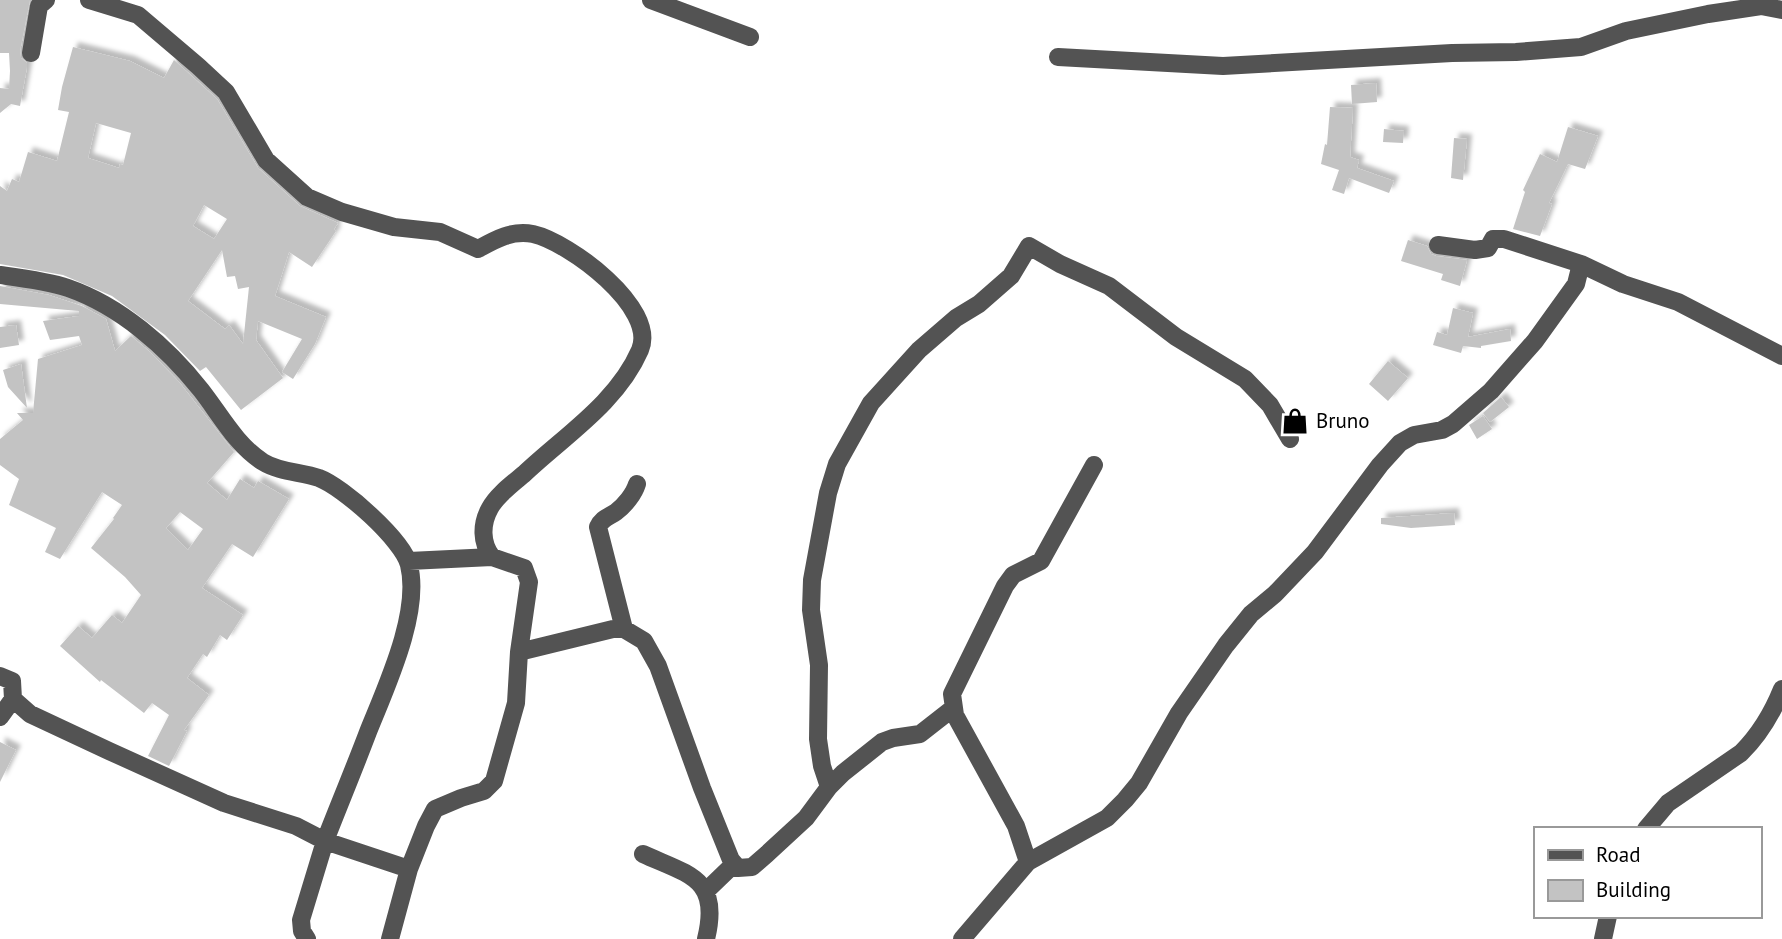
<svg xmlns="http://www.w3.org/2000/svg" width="1782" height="939" viewBox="0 0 1782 939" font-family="'PT Sans',sans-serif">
	<defs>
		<filter id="shadow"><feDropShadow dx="5" dy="-5" stdDeviation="2" flood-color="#0004"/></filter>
	</defs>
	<rect width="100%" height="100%" fill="#fff"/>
	<!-- building -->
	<path fill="#c3c3c3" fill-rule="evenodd" filter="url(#shadow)" d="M0 0H30L20 51 21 58 27 63V67L20 106 11 104 0 113V88L9 89 10 71 9 53H0Z
		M73 47 130 61 164 78 174 60 217 99 258 168 300 206 338 223 334 229 336 231 312 267 289 252 275 296 326 317 315 344 293 379 282 372 302 339 258 321 256 340 283 378 241 410 206 367 200 371 165 335 112 296 63 275 0 264V186L7 191 12 179 19 182 28 152 57 161 69 112 58 110 62 87ZM96 123 131 133 123 165 120 164 119 168 88 158ZM204 205 227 219 214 239 193 226ZM222 250 227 277 235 276 238 289 249 287 243 344 229 325 225 329 188 301Z
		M1376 83 1377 102 1352 104 1351 85Z
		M1330 107 1353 108 1350 157 1359 160 1357 168 1394 181 1389 193 1349 178 1344 194 1332 190 1339 170 1321 164 1325 144 1327 145Z
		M1568 127 1598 136 1585 169 1568 164 1549 203 1552 204 1540 236 1513 229 1525 192 1523 190 1540 154 1557 162Z
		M1384 129 1404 131 1403 143 1383 142Z
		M1454 138 1467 139 1463 180 1451 178Z
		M1408 240 1427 246 1431 254 1436 256 1467 260 1460 286 1441 280 1443 274 1401 261Z
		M0 286 49 295 82 306 106 319 115 351 131 336 150 352 179 382 234 452 207 483 227 500 240 479 254 488 258 481 289 499 253 557 232 544 202 588 243 615 227 640 220 635 207 657 203 654 187 678 209 695 184 730 187 731 169 766 148 756 169 715 152 703 144 713 101 680 100 682 60 646 78 626 92 638 112 615 122 623 141 595 125 577 91 548 114 519 113 518 122 505 102 492 60 559 45 552 56 528 9 505 19 479 0 465V439L23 420 17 413H33L38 359 82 345 79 336 50 340 43 321 79 316V311L0 304ZM180 512 203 529 188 550 166 528Z
		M1453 308 1473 313 1468 337 1510 329 1511 341 1481 346V348L1463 346 1461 353 1433 345 1437 332 1447 335Z
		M16 325 19 345 0 348V327Z
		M1388 361 1408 378 1388 401 1369 384Z
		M21 364 27 408 8 387 3 370Z
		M1501 397 1509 407 1490 422 1483 413Z
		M1483 416 1492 429 1477 439 1469 425Z
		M1454 513 1455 525 1411 528 1381 524V518Z
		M0 742 16 750 0 782Z"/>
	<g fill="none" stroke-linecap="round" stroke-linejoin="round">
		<!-- minor -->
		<path stroke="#535353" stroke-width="18" d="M89 0 138 15 198 66 226 92 266 160 307 197 342 212 394 227 440 232 478 249C496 239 512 230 533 234 569 242 658 308 640 350 617 403 564 436 524 474 512 484 497 495 490 508 481 524 481 543 492 557
			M651 0 750 37
			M31 53 39 6 46 0
			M1058 57 1223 66 1452 53 1516 52 1581 47 1626 31 1708 14 1761 6 1782 10
			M1438 245 1475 250 1488 248 1493 239H1504L1581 264 1623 284 1678 302 1782 356
			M0 275C22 278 47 281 68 288 120 306 167 347 201 390 220 414 236 445 263 462 279 472 301 472 319 478 343 487 403 540 409 565 421 613 386 687 368 732 354 769 339 805 325 841L296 826 224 803 109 751 30 714 13 699
			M624 629 598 527C602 518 609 517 616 512 625 505 634 494 637 484
			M519 652 613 629H624L644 641 658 666 702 788 731 860 738 868 752 867 767 854 806 818 829 787 822 766 818 739 819 665 811 610 812 580 828 493 837 464 871 403 919 350 956 318 979 304 1011 276 1029 246 1060 264 1109 286 1176 337 1245 379 1270 405 1290 439
			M0 676 12 681 13 699 0 717
			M829 787 843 773 882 742 893 738 920 734 952 709
			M1646 829 1668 803 1741 753C1760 734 1772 714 1782 689
			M643 854C689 875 721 878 706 939
			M1028 862 1016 826 955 715 952 694 1005 586 1013 575 1041 561 1094 465
			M706 891 733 865
			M307 939 302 931 301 920 325 841 409 869
			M390 939 409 869 426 826 435 809 461 798 484 791 494 781 516 703 519 652 529 582 524 568 492 557 409 561
			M962 939 1028 862 1107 818 1125 800 1139 783 1179 713 1226 645 1251 614 1275 594 1315 552 1380 465 1400 443 1414 435 1442 430 1453 424 1491 391 1535 341 1576 284 1581 264
			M1603 939 1608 916"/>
	</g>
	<!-- icons -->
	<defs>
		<g id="shop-bare" transform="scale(2.1)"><path d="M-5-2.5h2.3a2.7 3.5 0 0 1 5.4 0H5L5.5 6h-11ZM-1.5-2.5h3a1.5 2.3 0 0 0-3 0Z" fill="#000" stroke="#fff" stroke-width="2.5" paint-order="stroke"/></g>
	</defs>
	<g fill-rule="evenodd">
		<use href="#shop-bare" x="1295" y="421"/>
	</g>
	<g text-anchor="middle" stroke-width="7" stroke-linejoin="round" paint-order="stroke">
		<!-- poi labels -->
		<g font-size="21" fill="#000" stroke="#fff" text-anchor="start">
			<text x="1316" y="428">Bruno</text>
		</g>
	</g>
	<!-- legend -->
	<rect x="1534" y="827" width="228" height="91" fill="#ffffff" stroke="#999999" stroke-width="2"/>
	<rect x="1548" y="850" width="35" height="10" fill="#535353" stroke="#999999" stroke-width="2"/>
	<text x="1596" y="862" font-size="21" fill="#000000">Road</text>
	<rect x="1548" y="880" width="35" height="21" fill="#c3c3c3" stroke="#999999" stroke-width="2"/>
	<text x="1596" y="897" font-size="21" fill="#000000">Building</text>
</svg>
